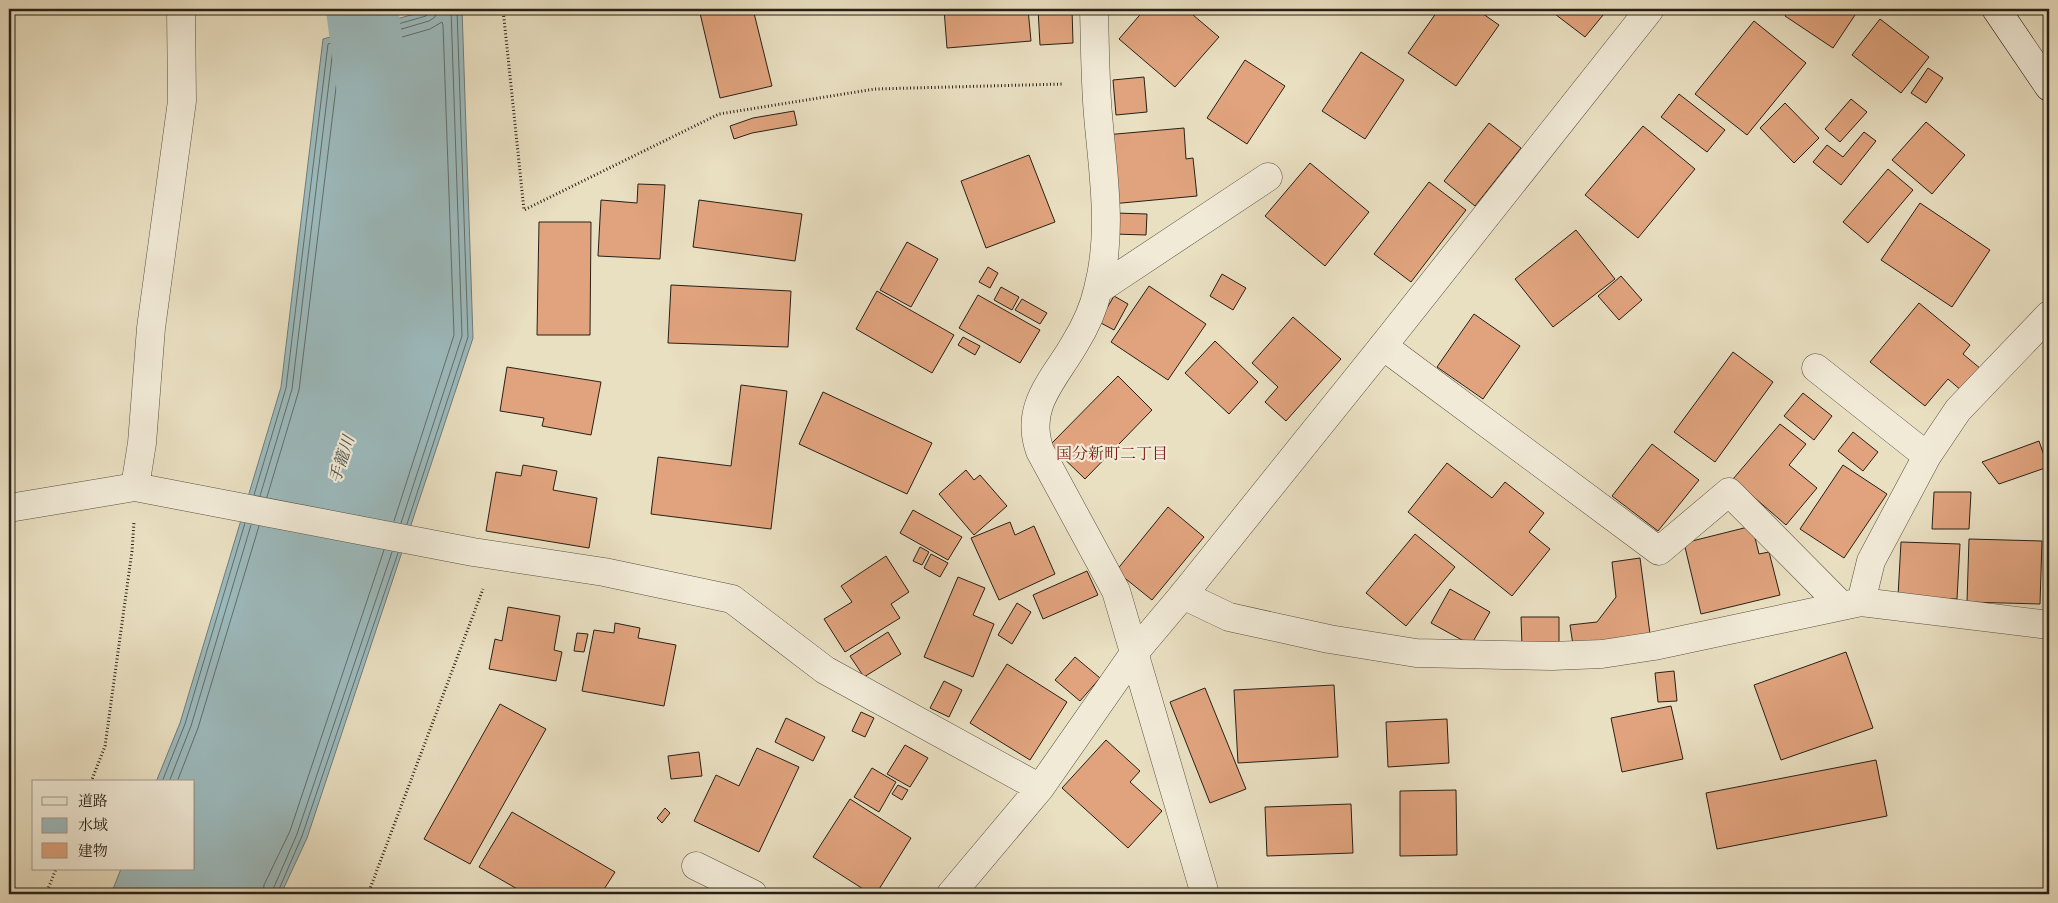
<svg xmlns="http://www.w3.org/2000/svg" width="2058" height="903" viewBox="0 0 2058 903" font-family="'Old Standard TT','Noto Serif JP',serif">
	<rect width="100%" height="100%" fill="#e9dfc1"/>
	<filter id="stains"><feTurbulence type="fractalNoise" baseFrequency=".004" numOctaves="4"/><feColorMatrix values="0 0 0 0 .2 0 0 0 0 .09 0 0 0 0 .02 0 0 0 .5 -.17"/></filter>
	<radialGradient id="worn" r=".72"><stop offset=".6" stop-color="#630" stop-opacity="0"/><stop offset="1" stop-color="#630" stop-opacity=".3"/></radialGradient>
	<!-- water -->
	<path fill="#9cbabd" stroke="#6e7c7b" d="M433 9H462L473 338 307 838 281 894H111L121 869H194V782H156L180 723 281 387 323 39Z"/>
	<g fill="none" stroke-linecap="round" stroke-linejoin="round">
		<!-- shore -->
		<path stroke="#626d6a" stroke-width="1" d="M254 495 286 388 328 44 426 16 430 9
			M260 496 292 389 333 49 429 21 435 17 437 9
			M267 497 299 390 340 55 430 29 442 22 443 25 454 335 394 521
			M401 523 462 336 451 9
			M407 524 468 337 457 9
			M162 782 185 724 245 523
			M169 782 191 726 251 525
			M177 782 198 728 259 526
			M263 894 264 885 290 831 384 550
			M271 894 297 834 392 552
			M277 894 302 836 398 553"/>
		<!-- river -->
		<path stroke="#9cbabd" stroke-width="72" d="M362 9 378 128"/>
	</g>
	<!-- building -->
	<path fill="#e0a37d" stroke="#282017" d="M699 9H753L772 86 720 98Z
		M944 9H1028L1031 41 947 48Z
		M1038 9H1072L1073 43 1040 45Z
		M1145 9H1186L1219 37 1175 87 1119 39Z
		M1439 9H1476L1499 25 1456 86 1408 53Z
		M1552 9H1608L1585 37 1551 11Z
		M1789 9H1859L1833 48 1785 16Z
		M1880 19 1929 57 1901 93 1852 55Z
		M1754 21 1806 63 1747 135 1695 94Z
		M1361 52 1404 80 1365 139 1322 111Z
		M1245 60 1285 86 1247 144 1207 118Z
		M1928 68 1943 78 1926 103 1911 93Z
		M1144 77 1147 112 1116 115 1113 80Z
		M1679 94 1725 130 1707 152 1661 117Z
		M1851 99 1867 112 1840 142 1825 129Z
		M1785 103 1819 138 1794 163 1760 128Z
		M794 111 797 125 752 133 734 139 730 126 753 118Z
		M1926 122 1965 155 1932 194 1892 160Z
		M1489 123 1521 148 1475 206 1444 181Z
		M1643 126 1695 169 1638 238 1585 195Z
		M1184 128 1186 159 1193 158 1197 196 1111 204 1105 135Z
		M1864 132 1876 141 1841 185 1813 162 1827 145 1843 157Z
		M1029 155 1055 222 986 248 961 181Z
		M1310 163 1369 212 1325 266 1265 216Z
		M1888 169 1913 190 1868 243 1843 222Z
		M1429 182 1466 210 1411 282 1374 254Z
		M638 184 665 185 660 259 598 256 601 200 637 203Z
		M699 200 802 214 795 261 693 247Z
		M1920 203 1990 250 1952 307 1881 260Z
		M1115 213 1147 214 1146 235 1114 234Z
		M539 222H591L590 335H537Z
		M1576 230 1615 279 1553 327 1515 279Z
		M907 242 938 259 911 307 880 290Z
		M988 267 998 273 990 288 979 282Z
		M1222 274 1246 288 1233 310 1210 296Z
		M1621 276 1642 300 1619 320 1598 296Z
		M671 285 791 291 788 347 668 343Z
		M1149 286 1206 324 1168 380 1111 342Z
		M1001 287 1019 297 1012 310 994 300Z
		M877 291 954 335 932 373 856 329Z
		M978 295 1040 330 1020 363 959 328Z
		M1114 296 1128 304 1114 330 1099 322Z
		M1022 299 1047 313 1040 324 1015 310Z
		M1919 303 1970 345 1963 354 1981 369 1963 392 1948 379 1925 406 1870 362Z
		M1474 314 1520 346 1483 399 1437 367Z
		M1293 317 1341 359 1286 421 1265 402 1278 387 1252 363Z
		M963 337 980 346 975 355 958 345Z
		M1215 341 1258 382 1229 414 1185 373Z
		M1733 352 1773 382 1715 462 1674 432Z
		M507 367 601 382 591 435 542 426 544 418 500 411Z
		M1118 376 1152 410 1085 479 1050 445Z
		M741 385 787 391 771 529 651 514 658 457 731 466Z
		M823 392 932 443 907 494 799 444Z
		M1803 393 1832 416 1814 440 1784 416Z
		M1780 424 1806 444 1789 465 1817 488 1786 525 1733 479Z
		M1853 432 1878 452 1863 471 1838 451Z
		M2039 441 2048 467 1999 484 1982 462Z
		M1652 444 1699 480 1658 531 1612 496Z
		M1447 463 1492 498 1505 482 1544 513 1529 532 1550 549 1512 596 1408 512Z
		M523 465 557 471 553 490 597 498 589 548 486 531 496 472 521 476Z
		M1843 465 1887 494 1844 558 1800 529Z
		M966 470 974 480 980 475 1007 506 974 535 939 494Z
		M1934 492H1971L1969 529H1932Z
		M1168 507 1204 537 1152 600 1116 571Z
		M913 510 962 537 948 560 900 533Z
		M1010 522 1015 535 1034 526 1055 574 999 600 971 538Z
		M1752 526 1759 554 1769 552 1780 595 1701 614 1684 543Z
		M1415 534 1455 567 1406 626 1366 593Z
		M1969 539 2042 541 2040 604 1967 602Z
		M1901 542 1960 544 1957 599 1898 596Z
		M920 547 929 552 922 565 913 561Z
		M931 554 948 563 940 577 924 568Z
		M886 556 909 592 891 604 900 618 845 652 824 619 852 602 841 586Z
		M1640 558 1650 634 1573 645 1570 625 1597 622 1616 597 1612 562Z
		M1087 571 1098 595 1043 619 1033 595Z
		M958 577 985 588 973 615 994 624 973 677 924 657Z
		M1450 589 1490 612 1471 645 1431 623Z
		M1017 603 1031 612 1012 644 998 635Z
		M508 607 560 616 554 650 562 652 556 681 489 669 495 639 502 641Z
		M1521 617H1559V646H1522Z
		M615 623 640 628 638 638 676 645 664 706 582 691 594 630 614 633Z
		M888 632 901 654 864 677 850 656Z
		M577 633 588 634 584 652 574 651Z
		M1846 652 1873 728 1781 760 1754 685Z
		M1075 657 1100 678 1080 701 1055 680Z
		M1007 664 1067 702 1030 760 970 723Z
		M1674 671 1677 701 1658 702 1655 673Z
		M944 681 962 690 949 717 930 708Z
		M1334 685 1338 757 1238 763 1234 690Z
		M1205 688 1246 789 1210 803 1170 702Z
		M500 704 546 729 470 864 424 839Z
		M1671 706 1683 759 1622 772 1611 718Z
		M861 712 874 718 865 737 852 731Z
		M786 718 825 737 813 761 775 742Z
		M1447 719 1449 763 1388 767 1386 722Z
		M1106 740 1140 771 1130 782 1162 811 1128 848 1062 788Z
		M905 745 928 758 910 787 887 774Z
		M757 748 799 767 759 852 694 821 716 775 739 786Z
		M699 752 702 776 671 779 668 756Z
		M1876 760 1887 816 1717 849 1706 793Z
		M872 768 896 782 879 812 854 797Z
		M898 785 908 790 902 800 892 794Z
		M1456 790 1457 855 1400 856V791Z
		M850 799 911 838 876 894H871L813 857Z
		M1351 804 1353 853 1267 856 1265 807Z
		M665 808 670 813 662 823 657 818Z
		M512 812 615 872 601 894H526L479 867Z"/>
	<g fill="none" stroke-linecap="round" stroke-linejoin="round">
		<!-- minor casing -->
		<g stroke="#585042" stroke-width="29">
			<path id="minor" d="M1094 9C1095 44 1095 80 1098 115 1103 172 1113 233 1098 289 1094 307 1084 329 1074 345 1053 381 1024 407 1040 451L1116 591 1205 894
				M1098 290 1268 177
				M1383 346 1659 551 1729 492 1841 605
				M1816 368 1927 456
				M135 487 142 443 151 328 182 101 181 9
				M9 508 135 487 473 552 604 572 732 599 825 670 1040 788
				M1183 595 1229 617 1329 639 1416 653 1552 656 1602 654 1654 646 1861 602 2049 625
				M1861 602 1871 561 1927 456 1958 410 2049 315
				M696 866 753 894
				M951 894 1040 788 1135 652"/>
		</g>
		<!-- tertiary casing -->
		<g stroke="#585042" stroke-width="29">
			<path id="tertiary" d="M1135 652 1183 595 1383 346 1650 9"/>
		</g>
		<!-- secondary casing -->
		<g stroke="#282017" stroke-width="29">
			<path id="secondary" d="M1996 9 2049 87"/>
		</g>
		<!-- path -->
		<path stroke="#282017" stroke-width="3" stroke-dasharray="1 2.5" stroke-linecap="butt" d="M503 9 524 210 719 114 875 89 1063 84
			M91 782 105 746 132 551 134 522
			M46 894 56 869
			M368 894 483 589"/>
		<!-- minor -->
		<use href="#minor" stroke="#f1ead7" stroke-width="28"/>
		<!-- tertiary -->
		<use href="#tertiary" stroke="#f1ead7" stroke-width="28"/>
		<!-- secondary -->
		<use href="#secondary" stroke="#f1ead7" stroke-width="28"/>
	</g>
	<g text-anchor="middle" stroke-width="4.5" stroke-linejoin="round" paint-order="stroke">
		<!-- neighbourhood labels -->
		<g font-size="16" fill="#7a1f14" stroke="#f1ead7">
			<text x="1112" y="459">国分新町二丁目</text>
		</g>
		<!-- water labels -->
		<g font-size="16" font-style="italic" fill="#4b4e49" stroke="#f1ead7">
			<text transform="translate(341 459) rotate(-72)" y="6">手籠川</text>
		</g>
	</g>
	<!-- margin -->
	<rect width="2058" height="903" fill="none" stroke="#e9dfc1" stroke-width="30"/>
	<rect x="10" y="10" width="2038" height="883" fill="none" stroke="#282017" stroke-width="2.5"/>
	<rect x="15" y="15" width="2028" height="873" fill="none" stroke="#282017"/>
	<!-- legend -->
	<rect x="32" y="780" width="162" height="90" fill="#f1ead7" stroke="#a1998a"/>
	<rect x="42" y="797" width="25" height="8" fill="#f1ead7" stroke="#a1998a"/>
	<text x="78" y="806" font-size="15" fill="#282017">道路</text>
	<rect x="42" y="818" width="25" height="15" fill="#9cbabd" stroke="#a1998a"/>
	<text x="78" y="830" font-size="15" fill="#282017">水域</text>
	<rect x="42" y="843" width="25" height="15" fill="#e0a37d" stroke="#a1998a"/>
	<text x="78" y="856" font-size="15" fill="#282017">建物</text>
	<rect width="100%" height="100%" filter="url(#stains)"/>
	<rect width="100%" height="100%" fill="url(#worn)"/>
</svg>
